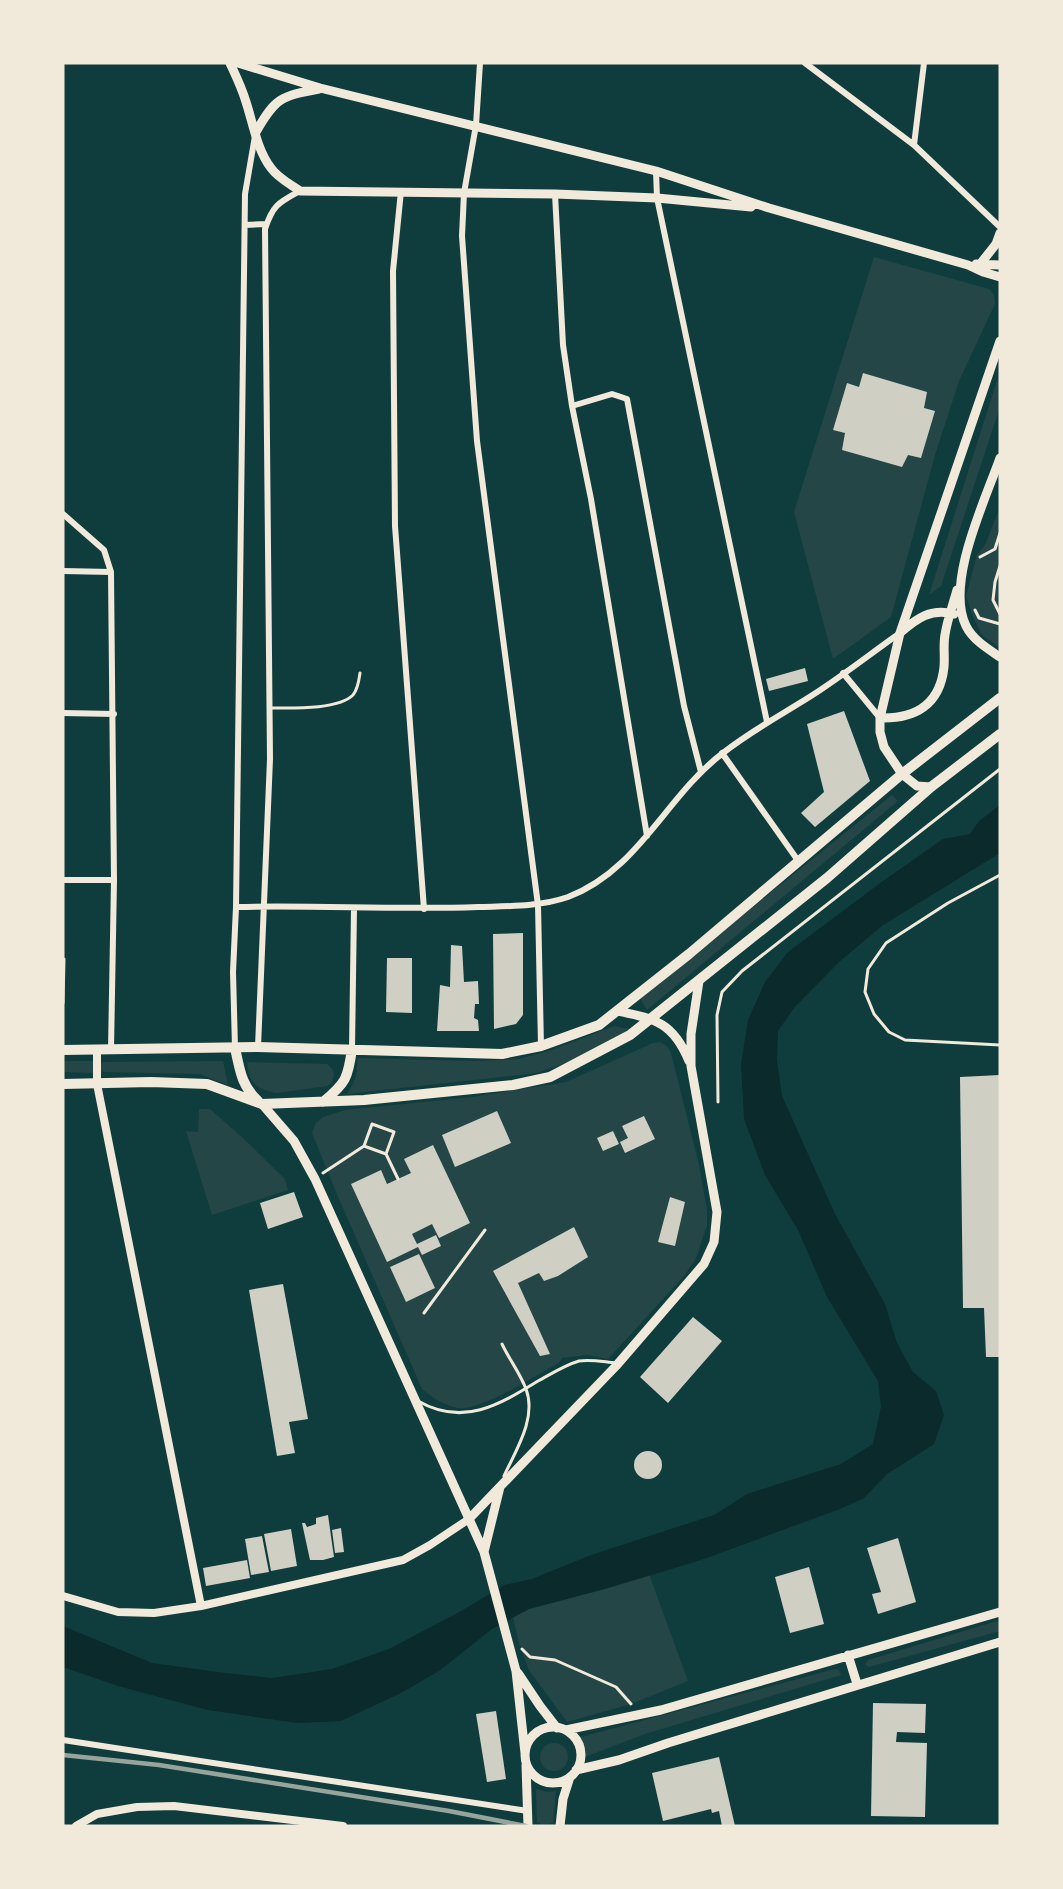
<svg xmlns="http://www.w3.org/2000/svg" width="1063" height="1889" viewBox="0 0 1063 1889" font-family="Lato,sans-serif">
	<rect width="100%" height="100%" fill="#0f3d3e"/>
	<!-- green -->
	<path fill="#244646" d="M874 257 989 289 994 295 995 304 959 381 935 455 891 617 833 659 794 512Z
		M1000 371V407L941 586 929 595Z
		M1000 507V648L982 635 973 617 966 596 977 555 985 545Z
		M892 795 898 801 647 1010 640 998Z
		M614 1026 629 1029 605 1044 577 1059 537 1073 347 1094C355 1082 358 1074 357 1058L475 1061 519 1059 552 1050Z
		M660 1042 667 1046 671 1053 699 1165 707 1210V1225L696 1258 685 1275 608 1359 587 1355 562 1358 559 1363C538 1374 479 1412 458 1408 443 1405 433 1398 422 1389L336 1192 312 1133 316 1123 323 1117 345 1110 472 1097 566 1082 653 1043Z
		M63 1061H94L93 1073 63 1072Z
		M223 1061 228 1085 200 1074 103 1072 99 1070V1064L103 1062Z
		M247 1062 327 1064C336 1070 336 1079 328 1086L277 1093C256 1089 249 1083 247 1062Z
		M199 1109H210L243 1138 285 1179 288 1190 212 1215 186 1131 198 1132Z
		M649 1574 688 1681 631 1704 567 1722 529 1670 519 1643 513 1617 529 1609Z
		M1000 1620V1631L869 1667 865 1664 868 1660Z
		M835 1669 839 1670 841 1675 645 1734 582 1758V1750L577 1738Z
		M540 1757a14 14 0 1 1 28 0a14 14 0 1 1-28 0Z
		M536 1789 548 1792 556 1791 553 1823 543 1825 537 1822Z"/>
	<!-- water -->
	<path fill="#0a2a2b" d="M1000 805V853L883 925 839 962 794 1008 778 1031 777 1060 782 1096 835 1214 885 1304 897 1343 913 1372 936 1391 944 1415 934 1444 887 1474 864 1498 840 1509 701 1560 605 1589 529 1609 492 1629 439 1671 401 1693 341 1721 297 1723 208 1710 118 1686 63 1667V1626L152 1663 225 1673 272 1678 332 1669 389 1649 463 1610 504 1585 532 1579 591 1555 714 1515 747 1494 841 1464 873 1444 881 1407 878 1381 827 1297 799 1232 765 1175 744 1119 741 1064 748 1020 765 982 788 952 883 881 943 839 970 834 979 821Z"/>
	<!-- building -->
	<path fill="#cfcfc3" d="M863 373 927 392 924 408 935 411 921 458 908 455 902 467 842 450 845 433 833 430 847 383 859 387Z
		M805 668 808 681 769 691 766 679Z
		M844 711 870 781 815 827 801 813 824 792 807 724Z
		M523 933V1015L516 1024 494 1029 493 934Z
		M451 945 462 946 464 982 478 981 479 1004H475L474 1018 478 1020 479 1031H437L440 985 450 987Z
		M387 958H412V1013L386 1012Z
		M1000 1075V1357H986L984 1308H963L960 1077Z
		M497 1111 511 1143 455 1167 442 1135Z
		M644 1116 655 1139 625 1153 620 1142 628 1138 622 1126Z
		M613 1131 619 1144 603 1151 597 1138Z
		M433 1145 470 1223 439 1238 432 1224 412 1234 417 1244 436 1235 441 1246 422 1255 418 1247 387 1262 351 1184 381 1170 387 1184 411 1173 404 1159Z
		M294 1192 303 1217 268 1229 260 1203Z
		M670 1197 685 1202 675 1246 658 1242Z
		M574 1227 588 1257 558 1276 544 1281 539 1273 518 1283 550 1354 540 1356 493 1271Z
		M419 1254 435 1288 406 1302 390 1267Z
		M283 1284 308 1419 289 1422 295 1453 277 1456 249 1290Z
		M693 1317 722 1341 668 1403 640 1377Z
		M634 1465a14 14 0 1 1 28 0a14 14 0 1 1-28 0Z
		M328 1515 334 1557 323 1560H310L302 1523H305L307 1527 316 1524V1518Z
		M341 1528 344 1552 335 1553 332 1530Z
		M291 1529 297 1566 271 1571 264 1534Z
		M262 1536 269 1572 251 1575 245 1539Z
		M898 1538 916 1602 878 1614 872 1594 881 1592 867 1548Z
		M247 1560 250 1578 206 1586 203 1568Z
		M809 1567 824 1624 790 1633 775 1577Z
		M873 1703 926 1704 925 1733 897 1732 896 1742 927 1743 925 1817 871 1816Z
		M496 1711 506 1779 487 1782 476 1714Z
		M719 1757 735 1826H722L719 1811 712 1813 711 1809 663 1821 652 1773Z"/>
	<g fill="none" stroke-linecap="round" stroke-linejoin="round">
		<!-- path -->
		<path stroke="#f1e9da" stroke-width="3" d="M980 557 995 549 1000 533
			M1000 566 995 582 993 600 1000 614
			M975 610 979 618 1000 624
			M718 1102 717 1015 722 992 742 971 1000 769
			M372 1124 394 1132 386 1154 364 1146Z
			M386 1154 398 1179
			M323 1173 364 1146
			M522 1649 530 1657 555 1660 616 1687 631 1704"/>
		<!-- service -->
		<path stroke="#f1e9da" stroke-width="3" d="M271 708C291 708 338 710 353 695 358 689 359 680 360 673
			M1000 875 948 903 886 943 868 969 865 992 874 1014 889 1032 905 1040 1000 1045
			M63 1003 64 959
			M424 1313 485 1230
			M502 1344C509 1359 520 1373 526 1389 537 1418 516 1450 504 1476
			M418 1401C463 1427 499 1405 538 1381 551 1374 565 1365 579 1361 591 1359 604 1362 616 1363"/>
		<!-- minor -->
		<path stroke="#f1e9da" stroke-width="6" d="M480 63 476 125 464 193 462 236 477 441 538 905 541 1046
			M805 63 914 145 1000 227
			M914 145 924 63
			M656 171 657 198 767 722
			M401 191 393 271 395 526 424 909
			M555 194 563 345 572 406 591 499 647 836
			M245 225 266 224
			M572 406 612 394 627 399 684 706 701 772
			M63 514 104 550 111 572 114 880 111 1050
			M63 571 111 572
			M843 673 880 718
			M63 713 114 714
			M722 753 799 862
			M63 880H114
			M236 907C317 905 397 910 478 907 508 906 539 907 568 897 639 870 666 796 723 753 751 731 781 715 811 696 841 677 870 654 900 633
			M258 1047 270 759 265 229C273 205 278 203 300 191
			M235 1048 233 972 236 907 245 194 255 136
			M352 1049 354 908
			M63 1740 528 1811"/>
		<!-- tertiary -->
		<path stroke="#f1e9da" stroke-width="8" d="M97 1050V1084L201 1606
			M63 1596 118 1612 154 1613 201 1606 403 1560 430 1545 469 1519
			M76 1826 97 1814 137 1807 174 1806 343 1826"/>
		<!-- secondary -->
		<path stroke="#f1e9da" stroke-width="9" d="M230 63C236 76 242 88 246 102 253 123 257 150 271 168 278 178 290 184 300 191L555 194 657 198 751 207
			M238 63 320 88 656 171 769 208 968 265 983 272 1000 277
			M256 132C275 98 281 96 319 89
			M981 263 996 244 1000 233
			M976 264 1000 265
			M1000 458C985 501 945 583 966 626 973 640 988 649 1000 657
			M900 633C917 618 931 608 954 614
			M880 718C915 719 940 705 944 667 945 657 943 645 945 635 947 620 953 605 957 590
			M931 787 917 786 902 774 884 747 880 732V718L900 633 1000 341
			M618 1011C655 1019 673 1022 689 1061
			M262 1104 294 1141 315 1179 484 1552 516 1671 525 1753
			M469 1519 616 1366 704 1264 714 1242 717 1212 691 1066V1034L699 981
			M484 1552 500 1487
			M848 1655 857 1684
			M518 1673 540 1706 557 1728
			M525 1755a28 28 0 1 1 56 0a28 28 0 1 1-56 0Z
			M566 1730 661 1710 1000 1612
			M526 1765 528 1826
			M576 1770 619 1760 668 1743 1000 1642
			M560 1826 563 1799 570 1777"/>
		<!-- trunk -->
		<path stroke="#f1e9da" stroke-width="10" d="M235 1048C240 1070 241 1085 258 1101
			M63 1050 258 1047 502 1054 541 1046 599 1025 689 954 902 774 1000 698
			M63 1084 151 1082 207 1084 262 1104 364 1100 513 1085 550 1077 630 1035 827 878 931 787 1000 734
			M323 1102C346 1083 348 1078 352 1049"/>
		<!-- rail -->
		<path stroke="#97a49c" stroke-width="4.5" d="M63 1755 159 1765 449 1811 526 1826"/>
	</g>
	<!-- border -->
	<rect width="1063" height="1889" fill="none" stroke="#f1e9da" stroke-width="129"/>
</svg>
